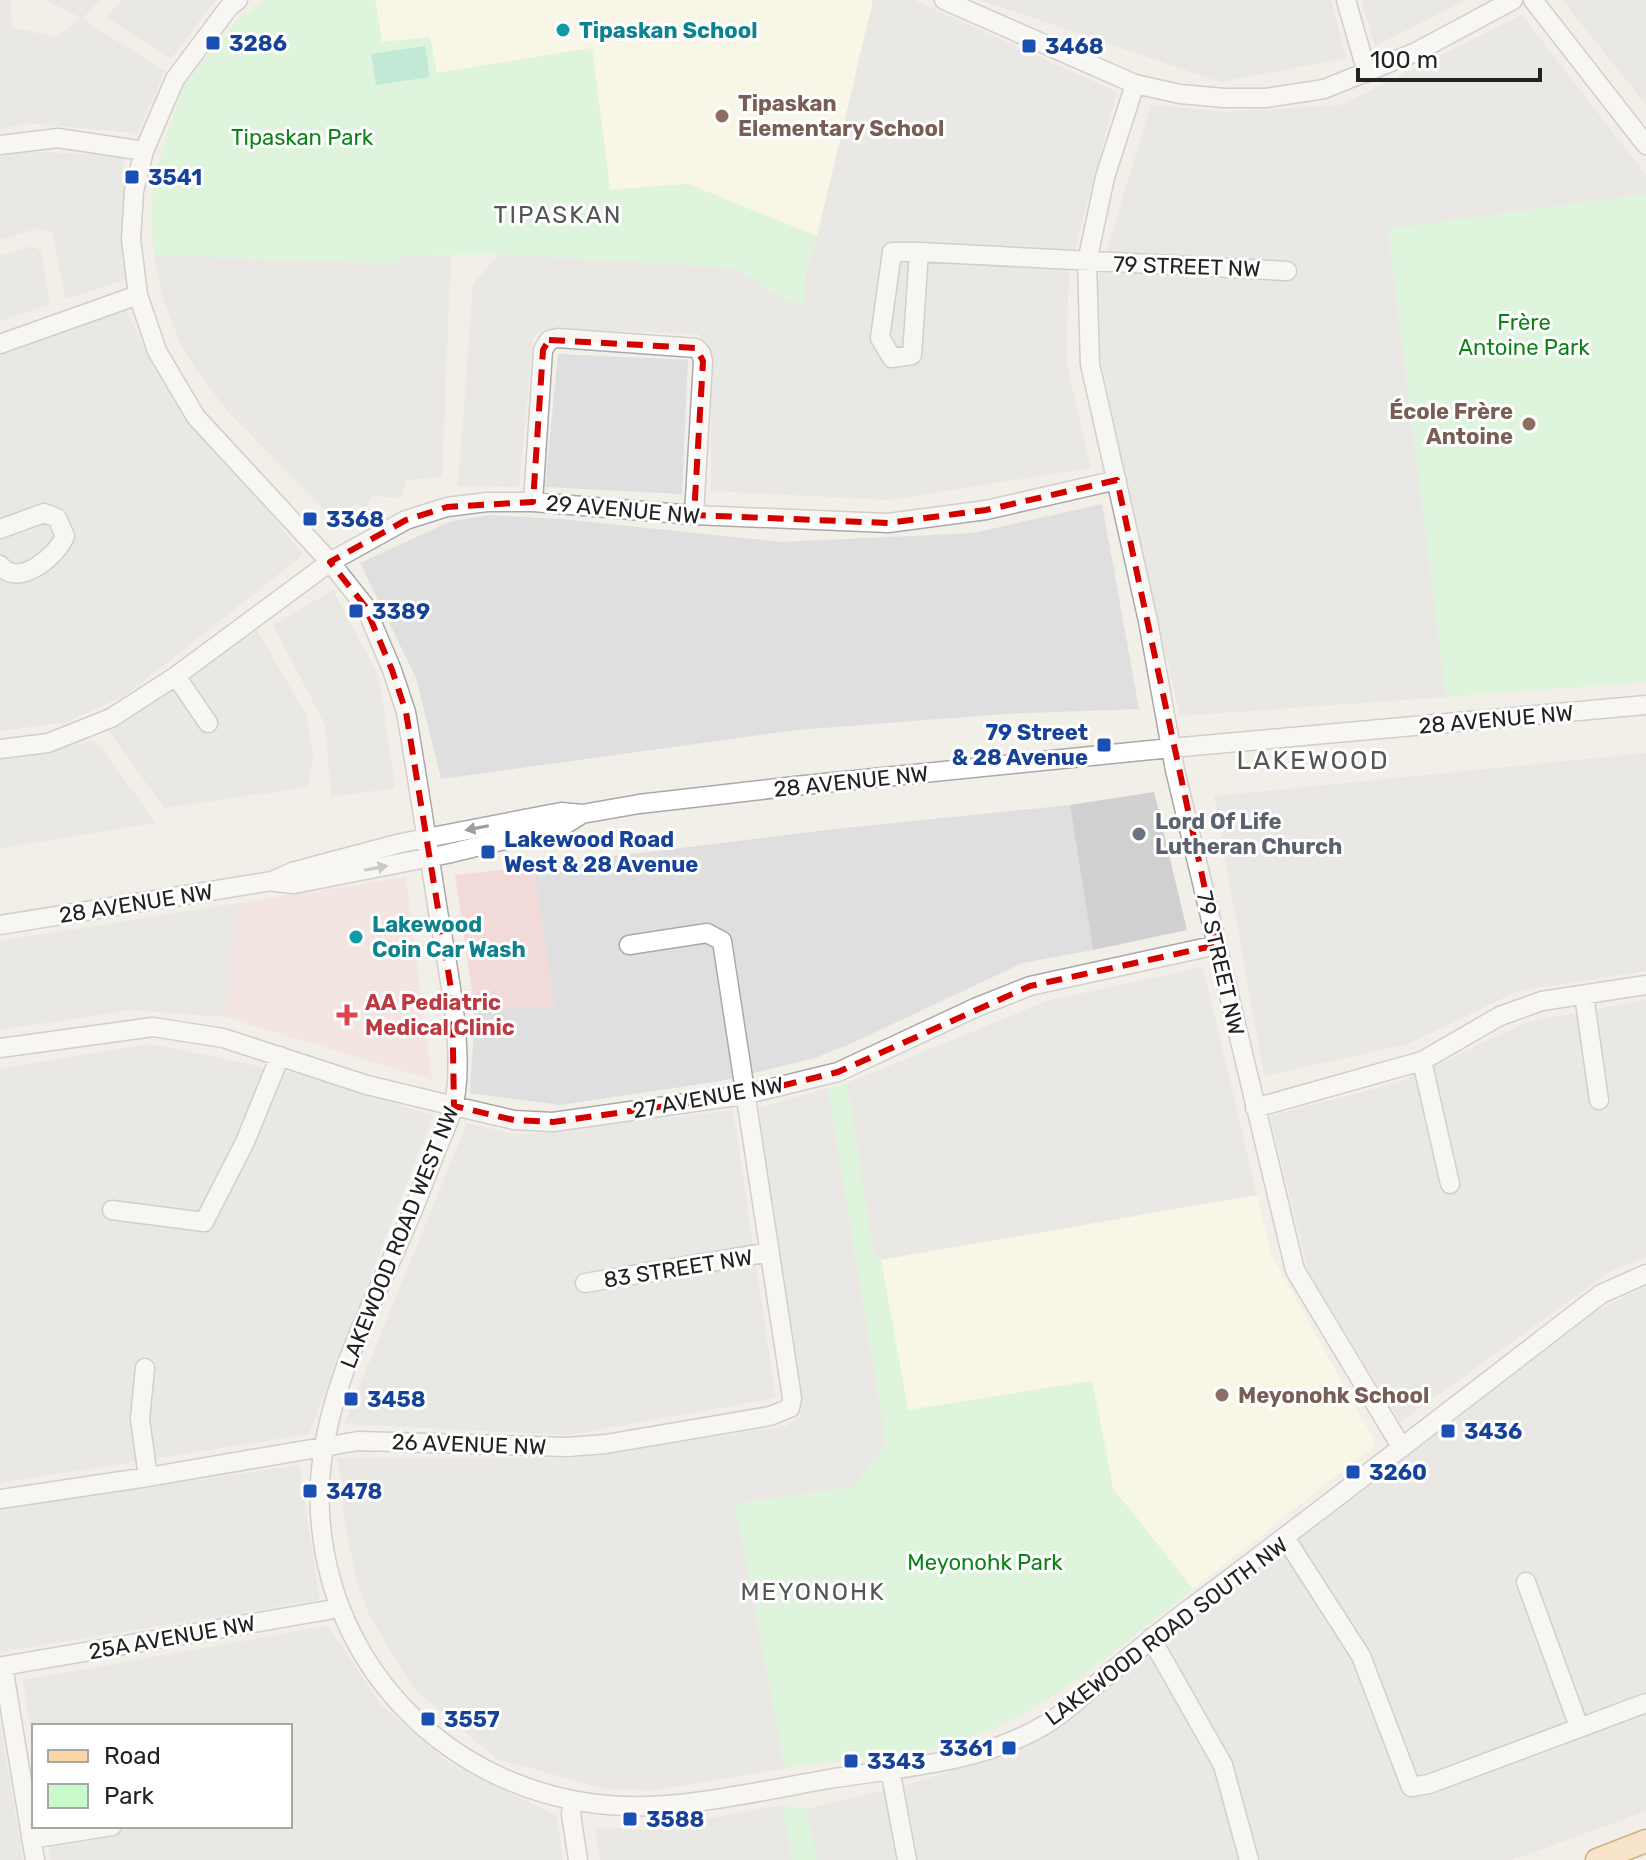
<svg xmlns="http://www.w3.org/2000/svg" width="1646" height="1860" viewBox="0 0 1646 1860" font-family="Rubik,sans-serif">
	<rect width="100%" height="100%" fill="#f2efe9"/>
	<!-- residential -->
	<path fill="#e0dfdf" d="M0 0H10L13 28 57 37 81 18 45 0H100L82 19 165 71 137 133 26 123 0 130Z
		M123 0H218L208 9 171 59 106 17Z
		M873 0H914L1117 92 1069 272 1066 360 1091 468 888 500 711 491V353L698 334 544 329 533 337 519 487 458 486 473 284 499 254 737 268 785 300 804 305 806 271 817 236Z
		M981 0H1331L1346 58 1220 82Z
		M1361 0H1466L1375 46Z
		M1563 0H1646V105L1562 0Z
		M1522 15 1646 175V194L1388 230 1446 697 1180 716 1135 525 1100 355 1097 282 1151 105 1228 112 1341 105Z
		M20 151 124 156 125 280 65 299 53 233 38 228 0 240V157Z
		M32 246 41 251 50 304 0 321V256Z
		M154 255 400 264 402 256H451L442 477 406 480 401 498 372 496 367 506H350L349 512 325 510 227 411 196 369 181 346 162 296Z
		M125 308 151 359 303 555 126 695 67 722 0 731V355Z
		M558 354 688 360 682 494 545 487Z
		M1102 504 1139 709 1004 714 797 730 441 779 416 678 360 563 449 522 489 515 562 519 781 542 973 533Z
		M333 590 379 677 395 788 331 797 325 725 273 625Z
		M257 630 307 716 313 758 308 787 164 808 108 730Z
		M96 741 156 823 0 848V756Z
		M1646 753V971L1518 991 1408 1044 1264 1076 1214 796Z
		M1070 805 1093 950 1023 963 850 1044 815 1058 721 1081 560 1105 470 1093 475 1011 554 1006 534 866 826 830Z
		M239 903 225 1017 131 1010 0 1030V941Z
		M1203 967 1257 1195 881 1260 874 1255 847 1083 1047 1001Z
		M1646 1000V1257L1611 1271 1400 1422 1308 1271 1270 1116 1400 1082 1527 1022Z
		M150 1044 312 1077 433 1116 309 1434 0 1483V1069Z
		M828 1088 886 1444 854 1487 735 1504 785 1768 655 1790 606 1789 497 1759 414 1689 370 1617 357 1582 345 1525 338 1458H573L786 1426 800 1416 759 1108Z
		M733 1110 776 1398 568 1435 344 1424 467 1123 519 1135Z
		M1646 1286V1811L1513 1860H817L806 1809 911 1784 1031 1744 1594 1312Z
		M299 1465 320 1600 0 1652V1509Z
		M328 1626 382 1706 449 1763 557 1816 563 1860H50L45 1826H290V1726H34V1756L23 1680Z
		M0 1721 23 1860H0Z
		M783 1805 792 1860H600L595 1828 643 1830Z"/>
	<!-- commercial -->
	<path fill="#f2dad9" d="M534 866 554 1006 475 1011 455 875Z
		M406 877 432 1080 225 1017 239 903Z"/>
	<!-- education -->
	<path fill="#ffffe5" d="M375 0H873L817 236 688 184 610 190 591 48 437 73 382 42Z
		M1257 1195 1272 1256 1376 1444 1193 1589 1113 1488 1091 1381 908 1410 881 1260Z"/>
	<!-- religious -->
	<path fill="#d0d0d0" d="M1154 792 1187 930 1093 950 1070 805Z"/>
	<!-- park -->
	<path fill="#c8facc" d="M265 0H375L382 42 430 37 437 73 592 48 610 190 688 184 817 236 806 271 804 305 785 300 737 268 499 254 402 256 400 264 154 255 151 222 154 176 184 83 238 20Z
		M1646 194V682L1446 697 1388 229Z
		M847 1083 874 1255 881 1260 908 1410 1092 1381 1113 1488 1193 1589C1121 1644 1048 1715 959 1741 907 1756 839 1760 785 1768L735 1504 854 1487 886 1444 828 1088Z
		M783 1805 806 1809 817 1860H792Z"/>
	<!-- pitch -->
	<path fill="#88e0be" d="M425 46 430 77 376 85 371 54Z"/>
	<!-- parking -->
	<path fill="#e2e2e2" d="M1461 782 1469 788 1425 850 1416 844Z
		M1483 793 1490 798 1443 862 1436 857Z
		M1339 794 1348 801 1305 859 1296 852Z
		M1543 824 1551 830 1498 902 1490 896Z
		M1563 825 1620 867 1614 875 1557 833Z
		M1546 861 1554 867 1509 928 1500 921Z
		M1427 881 1488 926 1483 934 1421 889Z"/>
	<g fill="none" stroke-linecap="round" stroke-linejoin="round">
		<!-- minor casing -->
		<g stroke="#a9a9a9" stroke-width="21">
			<path id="minor" d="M238 0 229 7 175 79 144 151 134 191 131 239 138 295 157 351 196 417 330 562 365 606 392 670 406 712C418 781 428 849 439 917 448 968 467 1063 452 1111 447 1126 440 1141 434 1156 425 1179 417 1202 407 1224 368 1316 314 1411 320 1513 330 1687 477 1812 648 1806 705 1804 772 1789 829 1779 904 1767 986 1763 1051 1721 1068 1710 1083 1695 1099 1682 1127 1659 1155 1635 1184 1613 1324 1508 1462 1401 1601 1294L1646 1274
				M944 0 1135 84 1180 94 1224 98H1266L1324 89 1416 52 1513 0
				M1346 0 1367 73
				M1533 0 1646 145
				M1135 84 1105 177 1087 262 1090 364 1148 621 1175 770 1295 1270 1402 1448
				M0 145 58 138 144 151
				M919 252 912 355 892 358 880 338 892 252H919L1287 271
				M0 344 138 295
				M533 502 543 350 549 340 558 338 696 348 701 353 703 361 694 515
				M0 529 44 513 57 518 65 536C57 556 18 589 0 565
				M176 676 208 723
				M0 749 48 743 111 718 176 676 330 562 406 520 447 507 487 502H533L694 515 888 523 986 510 1117 480
				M275 882 294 884 447 854 563 826 582 814
				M0 925 272 881 292 872 401 843 561 812 582 814 639 804 795 786 1171 748 1646 705
				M1584 995 1599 1100
				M0 1048 153 1027 223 1038 367 1085 454 1106 514 1120 553 1122 744 1095 838 1072 977 1007 1030 986 1217 945
				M1422 1061 1450 1184
				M1255 1108 1422 1061 1500 1016 1542 1001 1646 985
				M112 1210 204 1222 245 1142 280 1056
				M585 1283 770 1252
				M145 1368 140 1419 148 1477
				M0 1499 148 1477 358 1441 567 1447 606 1444 770 1416 790 1408 792 1398 722 941 707 933 629 945
				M1286 1539 1361 1656 1411 1787 1429 1784 1646 1703
				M1526 1582 1579 1727
				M1151 1638 1223 1765 1249 1860
				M890 1769 907 1860
				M573 1801 571 1814 578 1860
				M31 1839 112 1826
				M35 1860 3 1666 340 1608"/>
		</g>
		<!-- major casing -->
		<g stroke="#a06b00" stroke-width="25">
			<path id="major" d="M1597 1860 1646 1841"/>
		</g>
		<!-- minor -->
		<use href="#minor" stroke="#fff" stroke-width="18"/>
		<!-- major -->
		<use href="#major" stroke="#fcd6a4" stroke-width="22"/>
	</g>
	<!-- one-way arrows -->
	<defs><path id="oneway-solid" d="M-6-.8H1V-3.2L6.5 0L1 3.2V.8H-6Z" transform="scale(2)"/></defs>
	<g fill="#9c9c9c">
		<use href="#oneway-solid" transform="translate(477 828) rotate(169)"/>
		<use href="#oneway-solid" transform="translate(376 868) rotate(-11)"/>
	</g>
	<!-- marked area -->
	<path d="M0 0H1646V1860H0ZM549 340 696 348 703 361 694 515 888 523 986 510 1117 480 1217 945 1030 986 838 1072 744 1095 553 1122 514 1120 454 1106 452 995 406 712 392 670 365 606 330 562 406 520 447 507 533 502 543 350Z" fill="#f2efe9" fill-opacity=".55" fill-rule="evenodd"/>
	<path fill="none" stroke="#d40000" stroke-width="6" stroke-dasharray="16 10" stroke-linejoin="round" d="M549 340 696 348 703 361 694 515 888 523 986 510 1117 480 1217 945 1030 986 838 1072 744 1095 553 1122 514 1120 454 1106 452 995 406 712 392 670 365 606 330 562 406 520 447 507 533 502 543 350Z"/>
	<!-- markers -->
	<g fill="#0f9aa8" stroke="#fff" stroke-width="3">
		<circle cx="563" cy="30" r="8"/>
		<circle cx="356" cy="937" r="8"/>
	</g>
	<g fill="#1a4fb4" stroke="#fff" stroke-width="3">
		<rect x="205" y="35" width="16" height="16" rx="4"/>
		<rect x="1021" y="38" width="16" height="16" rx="4"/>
		<rect x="124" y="169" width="16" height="16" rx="4"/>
		<rect x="302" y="511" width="16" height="16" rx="4"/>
		<rect x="348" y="603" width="16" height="16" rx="4"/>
		<rect x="1096" y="737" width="16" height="16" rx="4"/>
		<rect x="480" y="844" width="16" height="16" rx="4"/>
		<rect x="343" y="1391" width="16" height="16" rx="4"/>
		<rect x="1440" y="1423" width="16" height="16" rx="4"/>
		<rect x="1345" y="1464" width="16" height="16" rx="4"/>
		<rect x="302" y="1483" width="16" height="16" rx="4"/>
		<rect x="420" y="1711" width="16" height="16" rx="4"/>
		<rect x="1001" y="1740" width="16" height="16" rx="4"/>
		<rect x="843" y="1753" width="16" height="16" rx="4"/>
		<rect x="622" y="1811" width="16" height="16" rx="4"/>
	</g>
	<g fill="#8d6e63" stroke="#fff" stroke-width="3">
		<circle cx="722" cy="116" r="8"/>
		<circle cx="1529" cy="424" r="8"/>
		<circle cx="1222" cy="1395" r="8"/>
	</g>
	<circle fill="#6b7280" stroke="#fff" stroke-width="3" cx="1139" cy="834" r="8"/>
	<path fill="#e0444e" stroke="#fff" stroke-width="3" d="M343 1003h8v8h8v8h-8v8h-8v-8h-8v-8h8z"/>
	<g text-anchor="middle" stroke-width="6" stroke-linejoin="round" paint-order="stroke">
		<!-- culture labels -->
		<g font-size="22" font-weight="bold" fill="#0d838f" stroke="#fff" text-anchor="start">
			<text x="579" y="38">Tipaskan School</text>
			<text x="372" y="932">Lakewood<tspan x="372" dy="25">Coin Car Wash</tspan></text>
		</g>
		<!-- transit labels -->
		<g font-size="22" font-weight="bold" fill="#164399" stroke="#fff" text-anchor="start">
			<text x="229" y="51">3286</text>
			<text x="1045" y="54">3468</text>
			<text x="148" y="185">3541</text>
			<text x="326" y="527">3368</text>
			<text x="372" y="619">3389</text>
			<text x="1088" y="740" text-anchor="end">79 Street<tspan x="1088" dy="25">&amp; 28 Avenue</tspan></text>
			<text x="504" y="847">Lakewood Road<tspan x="504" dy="25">West &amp; 28 Avenue</tspan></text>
			<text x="367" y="1407">3458</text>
			<text x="1464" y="1439">3436</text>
			<text x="1369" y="1480">3260</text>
			<text x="326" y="1499">3478</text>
			<text x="444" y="1727">3557</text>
			<text x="993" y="1756" text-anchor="end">3361</text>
			<text x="867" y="1769">3343</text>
			<text x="646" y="1827">3588</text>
		</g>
		<!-- education labels -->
		<g font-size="22" font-weight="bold" fill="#785e54" stroke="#fff" text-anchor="start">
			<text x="738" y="111">Tipaskan<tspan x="738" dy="25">Elementary School</tspan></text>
			<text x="1513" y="419" text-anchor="end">École Frère<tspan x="1513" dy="25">Antoine</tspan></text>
			<text x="1238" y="1403">Meyonohk School</text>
		</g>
		<!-- park labels -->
		<g font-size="22" fill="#0c8416" stroke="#fff">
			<text x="302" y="145">Tipaskan Park</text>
			<text x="1524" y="330">Frère<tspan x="1524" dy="25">Antoine Park</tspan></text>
			<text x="985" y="1570">Meyonohk Park</text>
		</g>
		<!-- street labels -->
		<g font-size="22" fill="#222" stroke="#fff">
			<text transform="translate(1187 266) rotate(2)" y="8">79 STREET NW</text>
			<text transform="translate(623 509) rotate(5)" y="8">29 AVENUE NW</text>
			<text transform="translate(1496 719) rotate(-5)" y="8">28 AVENUE NW</text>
			<text transform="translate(851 781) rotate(-6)" y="8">28 AVENUE NW</text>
			<text transform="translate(136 903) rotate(-9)" y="8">28 AVENUE NW</text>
			<text transform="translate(1221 963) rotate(77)" y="8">79 STREET NW</text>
			<text transform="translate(708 1097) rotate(-10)" y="8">27 AVENUE NW</text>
			<text transform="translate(399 1237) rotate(-68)" y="8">LAKEWOOD ROAD WEST NW</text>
			<text transform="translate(678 1268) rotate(-9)" y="8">83 STREET NW</text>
			<text transform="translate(469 1444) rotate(2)" y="8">26 AVENUE NW</text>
			<text transform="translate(1166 1631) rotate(-37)" y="8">LAKEWOOD ROAD SOUTH NW</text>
			<text transform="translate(172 1637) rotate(-10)" y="8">25A AVENUE NW</text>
		</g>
		<!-- worship labels -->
		<g font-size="22" font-weight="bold" fill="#5b616d" stroke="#fff" text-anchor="start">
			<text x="1155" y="829">Lord Of Life<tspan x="1155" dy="25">Lutheran Church</tspan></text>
		</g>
		<!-- health labels -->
		<g font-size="22" font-weight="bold" fill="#be3a42" stroke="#fff" text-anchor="start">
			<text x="365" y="1010">AA Pediatric<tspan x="365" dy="25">Medical Clinic</tspan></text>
		</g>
		<!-- neighbourhood labels -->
		<g font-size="24" letter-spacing="2" fill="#555" stroke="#fff">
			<text x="558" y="223">TIPASKAN</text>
			<text x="813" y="1600">MEYONOHK</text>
		</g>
		<!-- quarter labels -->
		<g font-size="26" letter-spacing="2" fill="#555" stroke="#fff">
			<text x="1313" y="769">LAKEWOOD</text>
		</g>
	</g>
	<!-- legend -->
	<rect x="32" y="1724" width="260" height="104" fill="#ffffff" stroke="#a7a7a7" stroke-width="2"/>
	<rect x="48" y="1750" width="40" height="12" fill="#fcd6a4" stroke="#a7a7a7" stroke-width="2"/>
	<text x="104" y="1764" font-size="24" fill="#222222">Road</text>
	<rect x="48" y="1784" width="40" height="24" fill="#c8facc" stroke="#a7a7a7" stroke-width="2"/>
	<text x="104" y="1804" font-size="24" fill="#222222">Park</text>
	<!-- scale -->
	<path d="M1358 68v12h182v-12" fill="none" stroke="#222222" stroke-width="4"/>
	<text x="1370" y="68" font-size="24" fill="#222222" stroke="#ffffff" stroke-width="6" paint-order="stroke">100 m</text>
</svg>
